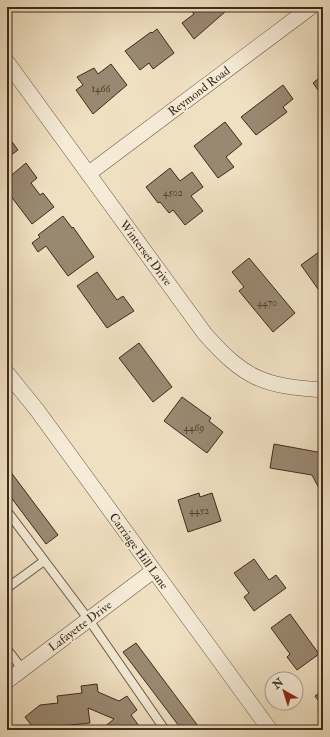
<svg xmlns="http://www.w3.org/2000/svg" width="330" height="737" viewBox="0 0 330 737" font-family="'IM FELL Double Pica',serif">
	<rect width="100%" height="100%" fill="#f0e0c2"/>
	<filter id="stains"><feTurbulence type="fractalNoise" baseFrequency=".005" numOctaves="4"/><feColorMatrix values="0 0 0 0 .2 0 0 0 0 .09 0 0 0 0 .02 0 0 0 .5 -.17"/></filter>
	<radialGradient id="worn" r=".72"><stop offset=".6" stop-color="#630" stop-opacity="0"/><stop offset="1" stop-color="#630" stop-opacity=".3"/></radialGradient>
	<!-- building -->
	<path fill="#9a8972" stroke="#3c2b1b" d="M191 7H224L226 11 194 39 182 23 194 14 189 8Z
		M157 29 174 53 153 69 149 63 140 70 125 51 151 32 152 33Z
		M111 64 127 85 93 114 76 90 83 85 77 77 94 68 98 74Z
		M323 75V97L313 83Z
		M283 85 293 99 283 107 287 112 256 135 241 117Z
		M225 122 242 144 226 157 234 167 218 178 194 146Z
		M7 135 18 150 7 158Z
		M26 163 37 178 31 183 40 195 43 193 54 207 32 224 7 191V179Z
		M170 168 180 181 192 172 203 187 191 196 203 211 185 225 173 210 169 213 160 202 158 203 146 187Z
		M63 216 72 228 73 227 94 257 68 276 46 246 38 252 32 243 40 237 38 235Z
		M323 249V286L318 289 301 265Z
		M249 258 295 313 273 332 239 291 244 287 232 272Z
		M97 272 117 300 123 296 134 311 107 328 77 286Z
		M139 343 172 387 153 402 119 358Z
		M182 397 211 418 209 421 223 432 207 453 164 421Z
		M274 444 323 453V496L312 475 270 468Z
		M7 467 58 535 46 544 7 492Z
		M199 493 200 497 212 493 221 521 188 532 178 500Z
		M254 559 269 580 276 575 286 588 254 611 244 597 249 593 234 573Z
		M290 614 319 654 297 670 287 657 290 654 271 628Z
		M136 643 201 730H182L123 652Z
		M97 684 98 692 119 701 127 696 137 710 131 715 142 730H104L103 728 114 719 88 708 90 723 51 727 47 730H35L25 717 40 705 58 703 57 696 82 693 81 686Z
		M323 690V707L315 696Z"/>
	<g fill="none" stroke-linecap="round" stroke-linejoin="round">
		<!-- lane casing -->
		<g stroke="#695845" stroke-width="10">
			<path id="lane" d="M7 511 89 620 165 730
				M7 588 44 561
				M7 649 23 670"/>
		</g>
		<!-- street casing -->
		<g stroke="#695845" stroke-width="16">
			<path id="street" d="M7 62 205 334C245 379 263 386 323 390
				M88 174 311 7
				M7 373 37 410 270 730
				M7 681 153 571"/>
		</g>
		<!-- lane -->
		<use href="#lane" stroke="#f5ebd7" stroke-width="8"/>
		<!-- street -->
		<use href="#street" stroke="#f5ebd7" stroke-width="15"/>
	</g>
	<g text-anchor="middle" stroke-width="4" stroke-linejoin="round" paint-order="stroke">
		<!-- number labels -->
		<g font-size="10" fill="#544231">
			<text x="101" y="92">1466</text>
			<text x="173" y="196">4502</text>
			<text x="267" y="306">4470</text>
			<text x="194" y="431">4469</text>
			<text x="199" y="514">4452</text>
		</g>
		<!-- street labels -->
		<g font-size="12" fill="#3c2b1b" stroke="#f5ebd7">
			<text transform="translate(199 91) rotate(-37)" y="4">Reymond Road</text>
			<text transform="translate(146 253) rotate(53)" y="4">Winterset Drive</text>
			<text transform="translate(139 551) rotate(54)" y="4">Carriage Hill Lane</text>
			<text transform="translate(80 626) rotate(-37)" y="4">Lafayette Drive</text>
		</g>
	</g>
	<!-- margin -->
	<rect width="330" height="737" fill="none" stroke="#f0e0c2" stroke-width="24"/>
	<rect x="8" y="8" width="314" height="721" fill="none" stroke="#3c2b1b" stroke-width="2"/>
	<rect x="12" y="12" width="306" height="713" fill="none" stroke="#3c2b1b"/>
	<!-- north arrow -->
	<g transform="translate(284 691) rotate(321)"><circle r="19" fill="#f5ebd7" stroke="#ab9e8c"/>
	<path d="M0-3L7 15L0 10L-7 15Z" fill="#8f2418"/>
	<text y="-6" font-size="11" font-weight="bold" text-anchor="middle" fill="#3c2b1b">N</text>
	</g>
	<rect width="100%" height="100%" filter="url(#stains)"/>
	<rect width="100%" height="100%" fill="url(#worn)"/>
</svg>
